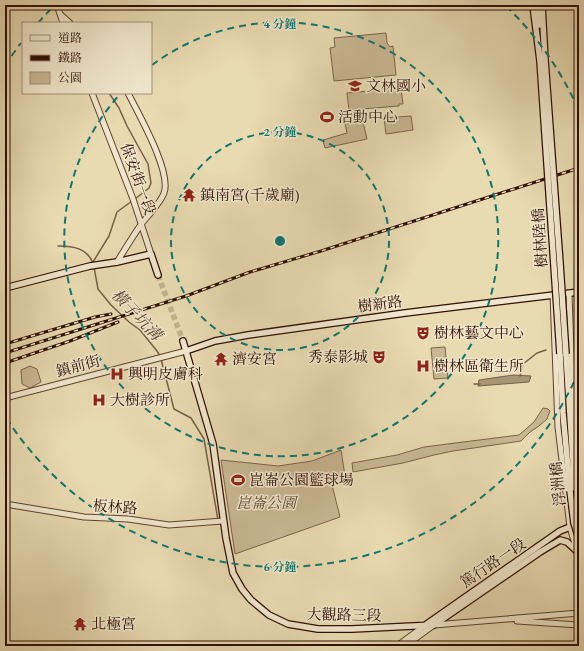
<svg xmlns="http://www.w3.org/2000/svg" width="584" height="651" viewBox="0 0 584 651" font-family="'EB Garamond','Noto Serif TC',serif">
	<rect width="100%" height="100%" fill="#e8dab1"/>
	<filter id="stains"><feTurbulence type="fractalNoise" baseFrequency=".005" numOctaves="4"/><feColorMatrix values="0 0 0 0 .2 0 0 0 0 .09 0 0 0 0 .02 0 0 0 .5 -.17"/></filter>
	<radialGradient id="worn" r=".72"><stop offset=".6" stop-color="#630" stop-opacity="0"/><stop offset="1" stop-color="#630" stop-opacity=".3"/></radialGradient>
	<!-- green -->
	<path fill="#c9b794" stroke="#7c634c" d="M386 33 387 43 390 47 393 46 396 75 334 81 330 48 335 47 334 38Z
		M401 88 403 104H399V106L349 110 347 93Z
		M411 116 413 130 386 134 384 118Z
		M363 122 367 139 325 148 323 140 347 133 345 123Z
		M445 347 448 378 434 379 431 348Z
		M30 366 37 369 41 382 30 388 22 384 21 370Z
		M543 408 548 409 550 411 547 419 539 426 530 432 521 441 453 451 434 455 403 463 353 472 352 463 397 455 424 447 519 435 534 422Z
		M341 450 345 476 331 481 340 517 235 554 221 460 278 466 312 461Z"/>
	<!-- water -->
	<path fill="#a99576" stroke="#785f48" d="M513 375 531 376 529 382 478 386 479 380Z"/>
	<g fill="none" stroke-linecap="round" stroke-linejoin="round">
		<!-- stream -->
		<path stroke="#785f48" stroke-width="1.5" d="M109 93 119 108 127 126 148 164 151 183 149 188 135 199
			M58 246C73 246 87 248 93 263
			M93 262 109 236 117 212 132 201
			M94 267 98 289 111 305 129 322 140 330 157 351 160 356
			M161 359 174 409 191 418 204 439 218 520
			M520 376 523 364 537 353 546 350
			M474 384H480"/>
		<!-- secondary-tunnel -->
		<path stroke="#c3b18e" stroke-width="5.5" stroke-dasharray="5.5 3" stroke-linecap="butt" d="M158 275 183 341"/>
		<!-- tertiary casing -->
		<g stroke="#5d422f" stroke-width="7">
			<path id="tertiary" d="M57 5 63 23
				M60 14 70 23
				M92 93 133 199 151 254
				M117 262C125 249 133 236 142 223 148 216 161 202 164 193 172 172 138 113 128 93
				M569 294 573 408 579 475
				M553 295 558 427 570 527 579 558
				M5 398 186 351
				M576 473 579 490
				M5 504 84 517 128 519 169 525 223 521
				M517 621 579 625
				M397 646 424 626
				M405 646 434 625 579 613"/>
		</g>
		<!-- secondary casing -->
		<g stroke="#2f0f04" stroke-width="8">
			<path id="secondary" d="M533 5 540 61
				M538 5 539 25
				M542 5 545 60
				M5 288 90 266 117 262 151 254 158 275
				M183 341 213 444 226 538 233 573 242 589 251 600 269 615 288 624 318 629H352L434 625 540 552 560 540 567 542 579 553
				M186 351 215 341 248 335 405 313 579 292
				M560 354 563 413 570 491
				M566 354 575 491 579 521
				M424 626 560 531 570 527 579 526"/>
		</g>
		<!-- tertiary -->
		<use href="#tertiary" stroke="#f0e7cc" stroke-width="5"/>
		<!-- secondary -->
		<use href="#secondary" stroke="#f0e7cc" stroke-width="5.5"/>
		<!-- rail casing -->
		<g stroke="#2f0f04" stroke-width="3">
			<path id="rail" d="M5 344 95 317 111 314
				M5 353 186 296 250 272 321 251 579 168
				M5 363 70 341 118 322"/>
		</g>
		<!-- rail -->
		<use href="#rail" stroke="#f0e7cc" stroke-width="1.5" stroke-dasharray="4.5" stroke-linecap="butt"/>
		<!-- secondary-bridge casing -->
		<g stroke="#2f0f04" stroke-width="8" stroke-linecap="butt">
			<path id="secondary-bridge" d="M545 60 560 263 566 354
				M540 61 560 354
				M570 491 574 523 579 539"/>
		</g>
		<!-- secondary-bridge -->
		<use href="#secondary-bridge" stroke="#f0e7cc" stroke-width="5.5"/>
	</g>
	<!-- distance rings -->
	<g fill="none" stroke="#0f766e" stroke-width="2" stroke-dasharray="7 5">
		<circle cx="280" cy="241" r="109"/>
		<path d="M152 65A217 217 0 1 1 121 93"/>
		<path d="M579 371A326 326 0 0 1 5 416M5 66A326 326 0 0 1 21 43M38 23A326 326 0 0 1 54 6M506 6A326 326 0 0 1 579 111"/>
	</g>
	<!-- icons -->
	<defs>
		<g id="school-bare" transform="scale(1.08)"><path d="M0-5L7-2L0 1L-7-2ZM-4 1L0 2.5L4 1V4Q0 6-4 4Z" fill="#8f2418" stroke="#f0e7cc" stroke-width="2.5" paint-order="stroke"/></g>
		<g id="stadium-bare" transform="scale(1.08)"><path d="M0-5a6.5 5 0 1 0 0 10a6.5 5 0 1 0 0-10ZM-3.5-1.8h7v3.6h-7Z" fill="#8f2418" stroke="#f0e7cc" stroke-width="2.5" paint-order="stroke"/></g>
		<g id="temple-bare" transform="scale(1.08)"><path d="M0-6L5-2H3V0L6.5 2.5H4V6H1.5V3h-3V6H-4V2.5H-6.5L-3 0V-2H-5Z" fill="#8f2418" stroke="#f0e7cc" stroke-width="2.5" paint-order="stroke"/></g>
		<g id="theatre-bare" transform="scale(1.08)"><path d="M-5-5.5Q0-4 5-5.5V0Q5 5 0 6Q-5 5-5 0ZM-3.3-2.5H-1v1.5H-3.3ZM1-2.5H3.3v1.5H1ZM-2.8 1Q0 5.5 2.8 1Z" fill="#8f2418" stroke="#f0e7cc" stroke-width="2.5" paint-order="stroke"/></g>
		<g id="hospital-bare" transform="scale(1.08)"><path d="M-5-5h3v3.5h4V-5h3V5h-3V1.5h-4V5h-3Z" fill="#8f2418" stroke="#f0e7cc" stroke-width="2.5" paint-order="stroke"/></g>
	</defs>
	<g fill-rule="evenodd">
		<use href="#school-bare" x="355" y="86"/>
		<use href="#stadium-bare" x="327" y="117"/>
		<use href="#temple-bare" x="189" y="195"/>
		<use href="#theatre-bare" x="423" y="333"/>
		<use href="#theatre-bare" x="379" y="357"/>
		<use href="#temple-bare" x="221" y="359"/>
		<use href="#hospital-bare" x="423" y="366"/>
		<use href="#hospital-bare" x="117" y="374"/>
		<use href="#hospital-bare" x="99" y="400"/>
		<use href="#stadium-bare" x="238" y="480"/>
		<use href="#temple-bare" x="80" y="624"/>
	</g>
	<g text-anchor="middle" stroke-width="3" stroke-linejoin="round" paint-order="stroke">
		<!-- poi labels -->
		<g font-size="15" fill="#2f0f04" stroke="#f0e7cc" text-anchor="start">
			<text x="366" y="91">文林國小</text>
			<text x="338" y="122">活動中心</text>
			<text x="200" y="200">鎮南宮(千歲廟)</text>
			<text x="434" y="338">樹林藝文中心</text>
			<text x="368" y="362" text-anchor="end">秀泰影城</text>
			<text x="232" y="364">濟安宮</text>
			<text x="434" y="371">樹林區衛生所</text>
			<text x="128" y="379">興明皮膚科</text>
			<text x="110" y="405">大樹診所</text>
			<text x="249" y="485">崑崙公園籃球場</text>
			<text x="91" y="629">北極宮</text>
		</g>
		<!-- street labels -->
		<g font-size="15" fill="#2f0f04" stroke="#f0e7cc">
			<text transform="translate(138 179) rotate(70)" y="5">保安街一段</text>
			<text transform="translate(540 238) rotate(-94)" y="5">樹林陸橋</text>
			<text transform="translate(380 304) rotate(-7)" y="5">樹新路</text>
			<text transform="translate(78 366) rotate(-15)" y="5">鎮前街</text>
			<text transform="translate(558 484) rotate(-96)" y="5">浮洲橋</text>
			<text transform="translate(115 507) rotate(4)" y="5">板林路</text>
			<text transform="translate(493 563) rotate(-34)" y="5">篤行路一段</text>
			<text transform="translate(344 615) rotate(1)" y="5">大觀路三段</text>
		</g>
		<!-- park labels -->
		<g font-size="15" font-style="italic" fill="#654a36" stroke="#f0e7cc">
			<text x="266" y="508">崑崙公園</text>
		</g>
		<!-- water labels -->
		<g font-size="16" font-style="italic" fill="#604532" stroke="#f0e7cc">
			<text transform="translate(137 314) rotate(46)" y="6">橫子坑溝</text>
		</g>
	</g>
	<circle cx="280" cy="241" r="6" fill="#0f766e" stroke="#f0e7cc" stroke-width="2"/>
	<g font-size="12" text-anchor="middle" font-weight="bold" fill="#0f766e" stroke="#f0e7cc" stroke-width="3" stroke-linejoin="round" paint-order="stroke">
		<text x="280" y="28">4 分鐘</text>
		<text x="280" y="136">2 分鐘</text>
		<text x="280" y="571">6 分鐘</text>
	</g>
	<!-- margin -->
	<rect width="584" height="651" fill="none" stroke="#e8dab1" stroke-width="20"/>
	<rect x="6" y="6" width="572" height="639" fill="none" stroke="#2f0f04" stroke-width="2"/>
	<rect x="10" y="10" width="564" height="631" fill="none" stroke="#2f0f04"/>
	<!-- legend -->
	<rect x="22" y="22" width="130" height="72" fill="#f0e7cc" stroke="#a3917c"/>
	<rect x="30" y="35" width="20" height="6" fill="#f0e7cc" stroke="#a3917c"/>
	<text x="58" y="42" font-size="12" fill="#2f0f04">道路</text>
	<rect x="30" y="55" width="20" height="6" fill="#2f0f04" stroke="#a3917c"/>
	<text x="58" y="62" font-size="12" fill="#2f0f04">鐵路</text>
	<rect x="30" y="72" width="20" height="12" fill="#c9b794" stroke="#a3917c"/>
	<text x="58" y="82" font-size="12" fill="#2f0f04">公園</text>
	<rect width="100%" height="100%" filter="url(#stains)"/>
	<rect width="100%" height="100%" fill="url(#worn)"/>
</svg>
